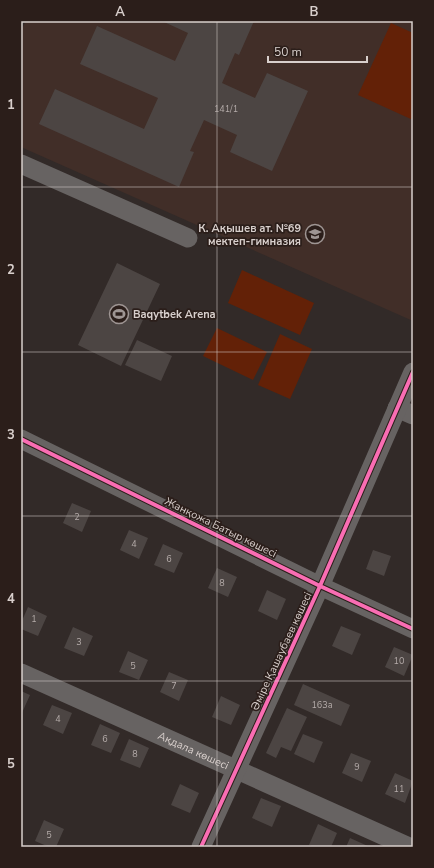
<svg xmlns="http://www.w3.org/2000/svg" width="434" height="868" viewBox="0 0 434 868" font-family="'Nunito Sans',sans-serif">
	<rect width="100%" height="100%" fill="#322a28"/>
	<!-- built -->
	<path fill="#412e28" d="M26 21H413V321L21 147V31Z"/>
	<!-- green -->
	<path fill="#632107" d="M391 23 413 33V120L358 95Z
		M242 270 314 303 300 335 228 303Z
		M217 328 267 352 253 380 203 356Z
		M280 334 312 349 290 399 258 385Z"/>
	<!-- building -->
	<path fill="#4c4543" d="M162 21H254L239 55 235 53 222 83 255 98 267 73 308 91 272 171 230 152 237 135 204 120 190 151 194 152 179 187 39 124 55 89 144 129 158 98 80 64 97 26 175 61 188 33Z
		M117 263 160 284 121 366 78 345Z
		M137 340 172 356 161 381 125 365Z
		M72 503 91 511 82 532 63 523Z
		M129 530 148 538 139 559 120 550Z
		M163 544 183 553 174 573 154 565Z
		M373 550 391 556 384 576 366 569Z
		M217 568 237 577 228 597 208 588Z
		M267 590 286 599 277 620 258 611Z
		M28 607 47 616 38 636 21 629V623Z
		M341 626 361 634 352 655 332 646Z
		M73 627 93 636 84 656 64 648Z
		M394 647 413 655 404 676 385 667Z
		M128 651 148 660 139 680 119 672Z
		M169 672 188 680 179 701 160 692Z
		M303 684 350 705 341 726 294 705Z
		M21 691 30 695 21 715Z
		M221 696 240 705 231 725 212 717Z
		M52 705 72 713 63 734 43 725Z
		M287 708 307 717 291 751 281 747 276 758 266 753Z
		M100 724 120 733 111 753 91 745Z
		M303 734 323 742 314 763 294 754Z
		M129 739 149 748 140 768 120 760Z
		M351 753 371 761 362 782 342 773Z
		M395 773 413 781 405 803 385 794Z
		M180 784 199 793 190 813 171 805Z
		M261 798 281 806 272 827 252 818Z
		M44 820 64 829 56 847H49L35 841Z
		M318 824 337 833 331 847H315L309 845Z
		M350 838 370 847H346Z"/>
	<g fill="none" stroke-linecap="round" stroke-linejoin="round">
		<!-- minor -->
		<g stroke="#676362" stroke-width="19">
			<path d="M21 164 188 238"/>
			<path d="M397 408 413 415"/>
			<path d="M21 439 320 586 413 629"/>
			<path id="s1" d="M21 673 409 847"/>
			<path d="M201 847 320 586 413 372"/>
		</g>
		<!-- cycleway casing -->
		<g stroke="#2b1e1a" stroke-width="6">
			<path id="cycleway" d="M21 439 320 586 413 629
				M201 847 320 586 413 372"/>
		</g>
		<!-- cycleway -->
		<use href="#cycleway" stroke="#f96db3" stroke-width="4"/>
	</g>
	<!-- grid -->
	<path fill="none" stroke="#d8cfcc" stroke-width="1" stroke-opacity="0.55" d="M217 21V847M21 187H413M21 352H413M21 516H413M21 681H413"/>
	<!-- icons -->
	<defs>
		<g id="school-ring" transform="scale(1)"><circle r="9.5" fill="#2b1e1a" stroke="#9e9593" stroke-width="1.5"/><path d="M0-5L7-2L0 1L-7-2ZM-4 1L0 2.5L4 1V4Q0 6-4 4Z" fill="#9e9593"/></g>
		<g id="stadium-ring" transform="scale(1)"><circle r="9.5" fill="#2b1e1a" stroke="#9e9593" stroke-width="1.5"/><path d="M0-5a6.5 5 0 1 0 0 10a6.5 5 0 1 0 0-10ZM-3.5-1.8h7v3.6h-7Z" fill="#9e9593"/></g>
	</defs>
	<g fill-rule="evenodd">
		<use href="#school-ring" x="315" y="234"/>
		<use href="#stadium-ring" x="119" y="314"/>
	</g>
	<g text-anchor="middle" stroke-width="3.5" stroke-linejoin="round" paint-order="stroke">
		<!-- number labels -->
		<g font-size="9" fill="#b5acaa">
			<text x="226" y="112">141/1</text>
			<text x="77" y="520">2</text>
			<text x="134" y="547">4</text>
			<text x="169" y="562">6</text>
			<text x="222" y="586">8</text>
			<text x="34" y="622">1</text>
			<text x="79" y="645">3</text>
			<text x="399" y="664">10</text>
			<text x="133" y="669">5</text>
			<text x="174" y="689">7</text>
			<text x="322" y="708">163а</text>
			<text x="58" y="722">4</text>
			<text x="105" y="742">6</text>
			<text x="135" y="757">8</text>
			<text x="357" y="770">9</text>
			<text x="399" y="792">11</text>
			<text x="49" y="838">5</text>
		</g>
		<!-- poi labels -->
		<g font-size="11" font-weight="bold" fill="#d8cfcc" stroke="#2b1e1a" text-anchor="end">
			<text x="301" y="232">К. Ақышев ат. №69<tspan x="301" dy="13">мектеп-гимназия</tspan></text>
			<text x="133" y="318" text-anchor="start">Baqytbek Arena</text>
		</g>
		<!-- street labels -->
		<g font-size="11" fill="#d8cfcc" stroke="#2b1e1a">
			<text transform="translate(221 527) rotate(26)" y="4">Жанқожа Батыр көшесі</text>
			<text transform="translate(281 651) rotate(-65)" y="4">Әміре Қашаубаев көшесі</text>
			<text dy="4" stroke="none"><textPath href="#s1" startOffset="189">Ақдала көшесі</textPath></text>
		</g>
	</g>
	<!-- border -->
	<rect width="434" height="868" fill="none" stroke="#2b1e1a" stroke-width="44"/>
	<!-- scale -->
	<path d="M268 56v6h99v-6" fill="none" stroke="#d8cfcc" stroke-width="2"/>
	<text x="274" y="56" font-size="12" fill="#d8cfcc" stroke="#2b1e1a" stroke-width="3" paint-order="stroke">50 m</text>
	<rect x="22" y="22" width="390" height="824" fill="none" stroke="#d8cfcc" stroke-width="1.5"/>
	<g font-size="13" text-anchor="middle" font-weight="bold" fill="#d8cfcc">
		<text x="120" y="16">A</text>
		<text x="314" y="16">B</text>
		<text x="11" y="109">1</text>
		<text x="11" y="274">2</text>
		<text x="11" y="439">3</text>
		<text x="11" y="603">4</text>
		<text x="11" y="768">5</text>
	</g>
</svg>
